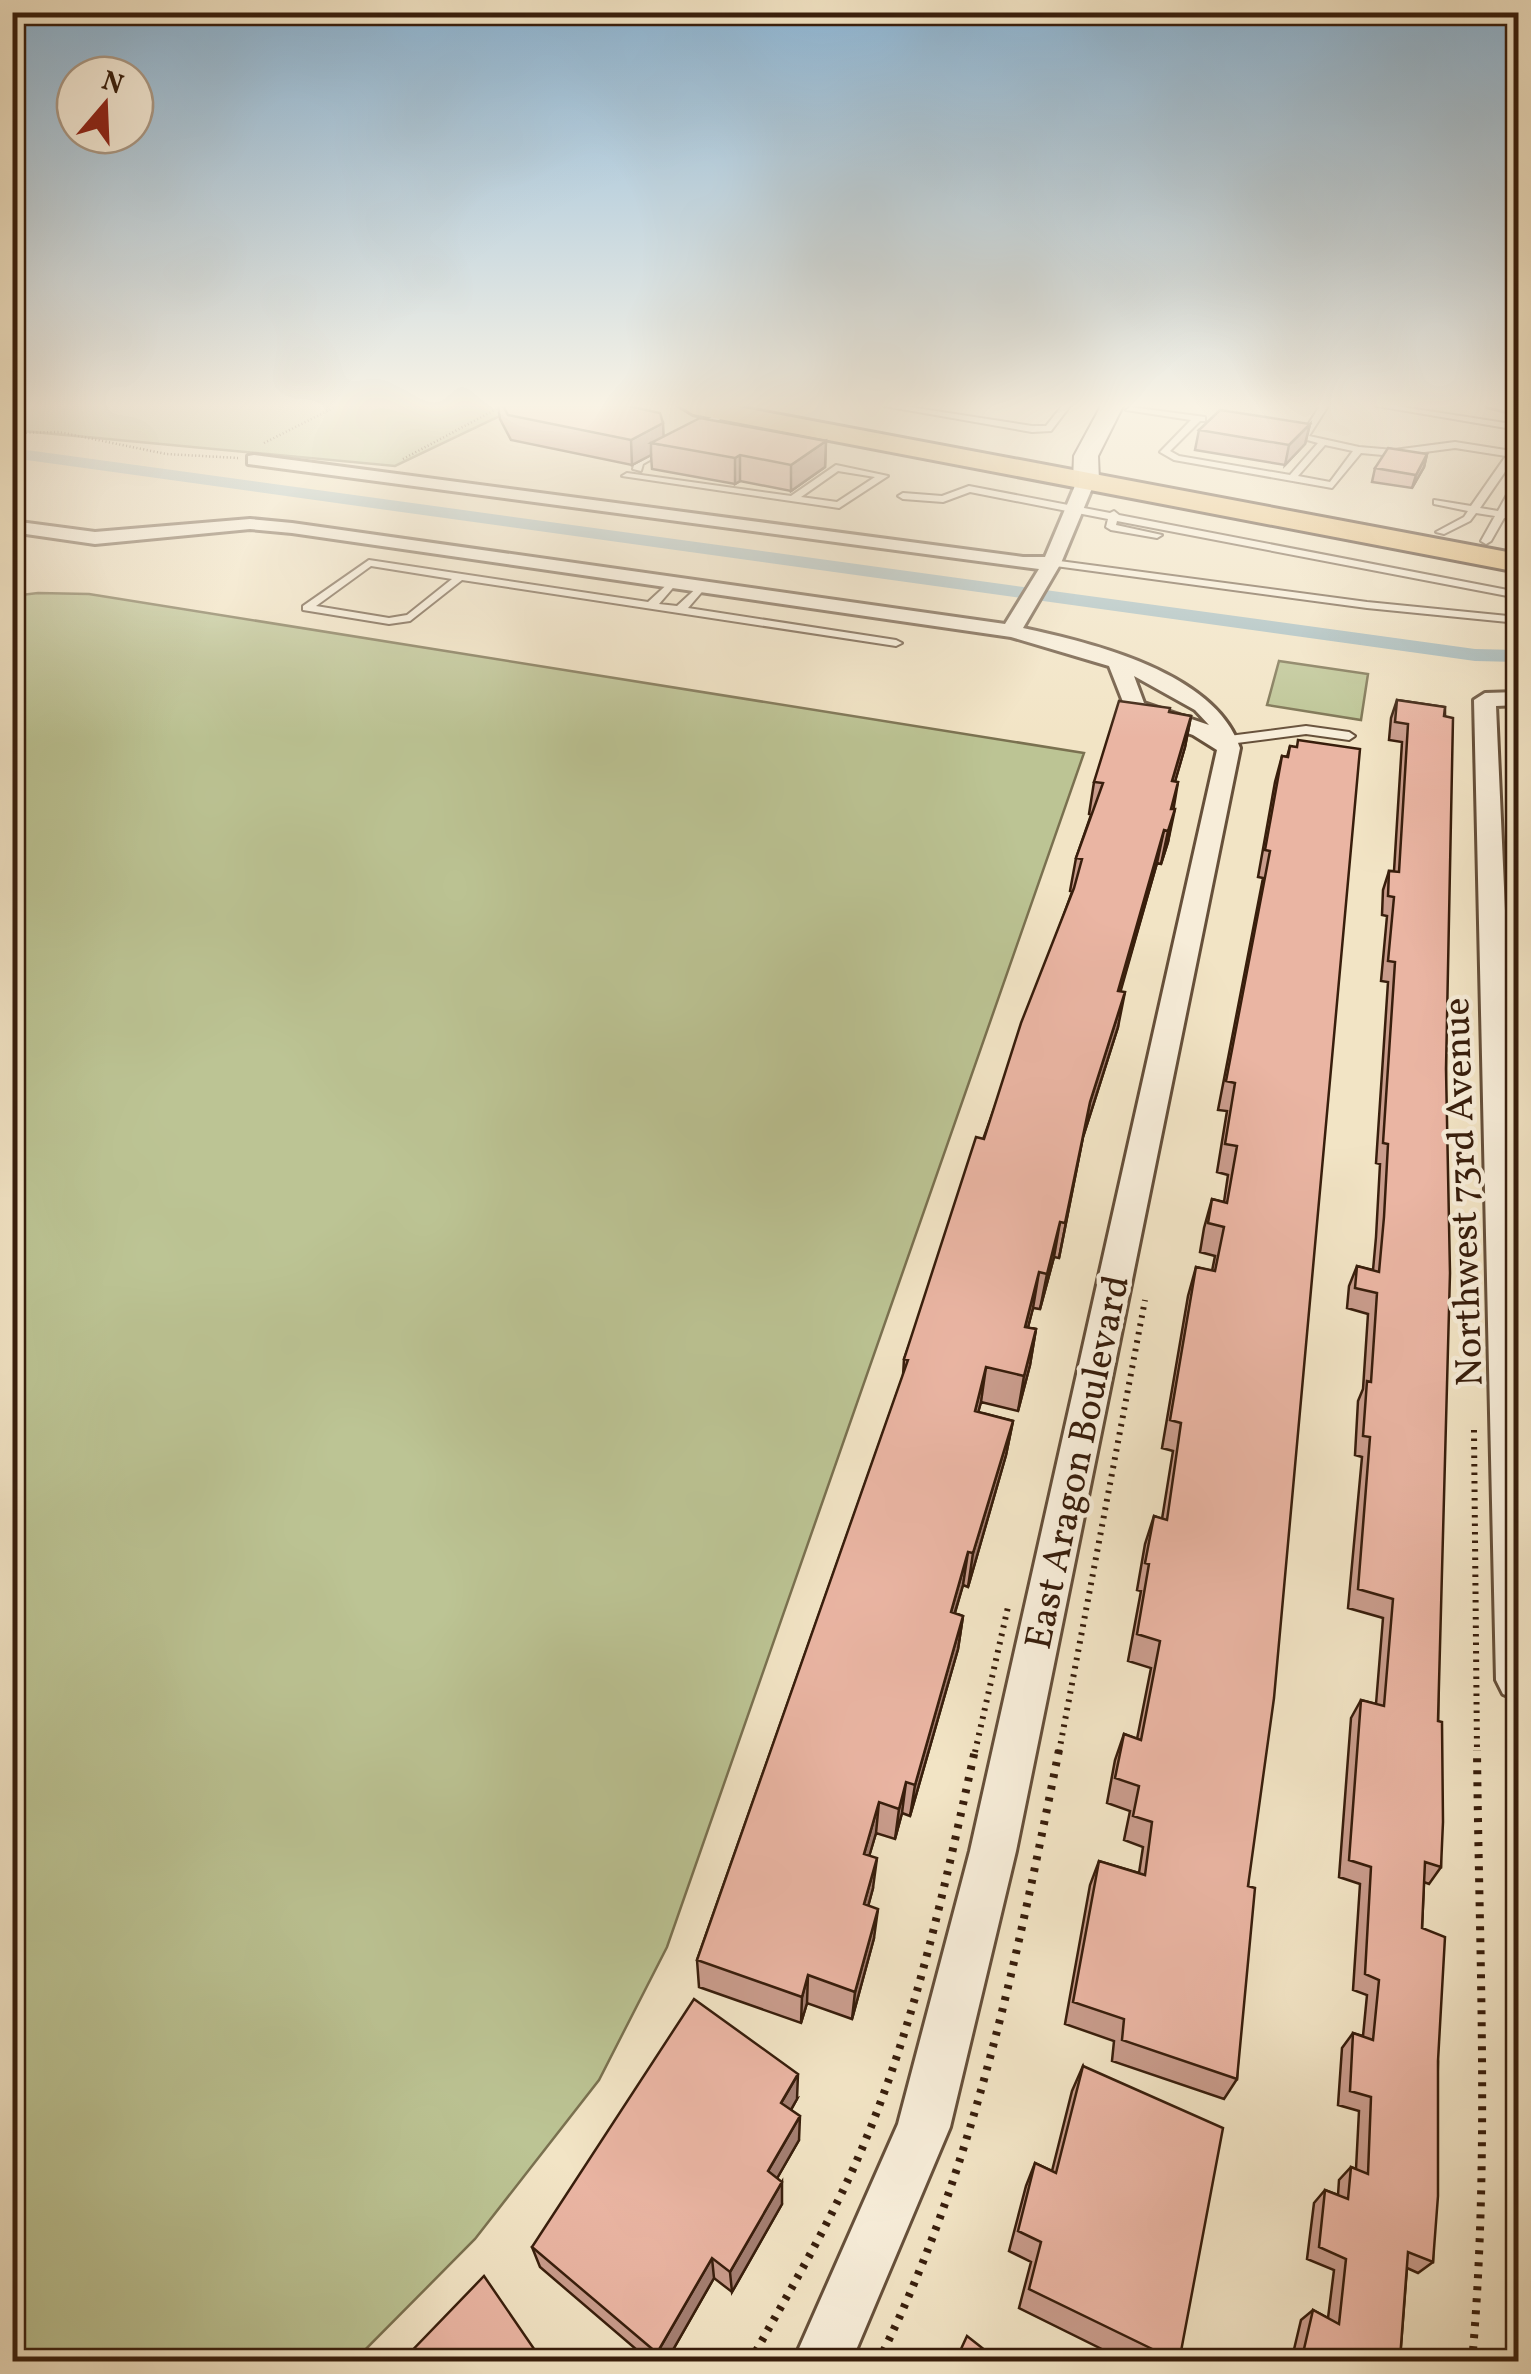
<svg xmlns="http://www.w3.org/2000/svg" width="1531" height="2374" viewBox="0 0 1531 2374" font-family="Vollkorn,serif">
	<rect width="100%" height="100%" fill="#f2e4c5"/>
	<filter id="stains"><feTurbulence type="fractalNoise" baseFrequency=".002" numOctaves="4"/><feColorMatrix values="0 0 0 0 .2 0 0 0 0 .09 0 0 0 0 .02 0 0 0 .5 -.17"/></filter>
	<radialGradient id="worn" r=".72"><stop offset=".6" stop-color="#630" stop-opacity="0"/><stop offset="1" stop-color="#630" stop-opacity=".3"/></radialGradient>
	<!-- green -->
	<path fill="#bcc494" stroke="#7a7150" stroke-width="2.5" d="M12 406H521L395 466 13 430Z
		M38 593 89 594 1084 753 667 1947 599 2080 475 2239 354 2361H13L12 596Z
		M1279 661 1368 674 1361 720 1267 705Z"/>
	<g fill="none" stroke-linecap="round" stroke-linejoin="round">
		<!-- canal -->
		<path fill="#a2bbc0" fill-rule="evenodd" d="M12 448 1475 649 1518 650V662L1475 661 12 458Z"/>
		<!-- lane casing -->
		<g stroke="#66503a" stroke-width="4">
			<path id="lane" d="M884 406H903L1032 426H1046L1062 406H1070L1051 431 1032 432Z
				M1320 406H1328L1309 436 1359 447 1394 450 1455 442 1518 452V460H1513L1480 508 1498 511 1513 484 1518 481V491L1507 513 1518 515V521L1504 518 1491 541 1486 544 1481 541 1495 516 1476 513 1470 521 1444 534 1436 532 1464 517 1468 511 1434 504V500L1471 506 1506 456 1455 448 1394 456 1361 453 1332 488 1174 460 1160 452 1191 420 1126 410 1130 407 1205 417V421H1200L1170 451 1179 456 1290 475 1318 443 1293 436 1302 434ZM1325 445 1353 451 1330 482 1298 476Z
				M1377 406H1396L1518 425V430Z
				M726 409 729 414 643 464 641 471 633 469 635 461Z
				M836 465 888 476 839 508 622 476 627 473 791 496ZM838 471 875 477 837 502 801 497Z
				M969 486 1110 513 1114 511 1119 515 1518 592V598L1117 521 1116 525 1162 535 1157 538 1111 530 1106 527 1108 519 970 492 943 502 903 499 898 496 903 493 942 496Z
				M369 560 648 602 673 579 678 582 659 604 677 606 702 583 707 586 688 608 896 640 902 643 896 646 462 580 410 621 389 624 303 610V606ZM371 566 452 579 407 615 389 618 316 606Z
				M1052 560 1367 602 1518 617V623L1367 608 1048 565 1047 563Z
				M1306 726 1349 732 1355 736 1349 740 1306 734 1229 744 1223 740 1229 736Z"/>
		</g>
		<!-- street casing -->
		<g stroke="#66503a" stroke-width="6">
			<path id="street" d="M1487 406H1518V414Z
				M254 455 1023 557H1045L1077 481 1092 477 1095 481 1061 563 1023 628C1093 643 1216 673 1240 748L1016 1851 950 2127 851 2362H793L898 2124 970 1851 1217 750 1193 735 1127 712 1109 666 1011 637 292 533 250 529 95 544 12 532V521L95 532 250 519 292 523 1005 624 1039 569 248 464V456ZM1134 676 1195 710 1209 725 1144 703Z
				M1518 692V705L1496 706 1518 1206V1700L1503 1694 1496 1680 1474 700 1485 693Z"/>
		</g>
		<!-- secondary casing -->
		<g stroke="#381e0c" stroke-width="4">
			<path id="secondary" d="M1101 406H1123L1098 456 1099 481 1086 489 1073 481 1074 456Z"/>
		</g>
		<!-- primary casing -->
		<g stroke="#381e0c" stroke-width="6">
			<path id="primary" d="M680 406H733L1518 554V572L693 414Z"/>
		</g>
		<!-- path-far2 -->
		<path stroke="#381e0c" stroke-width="2.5" stroke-dasharray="1 2.5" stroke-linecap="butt" d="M12 433 59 432 166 454 238 458
			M264 443 337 406
			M403 459 502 406"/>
		<!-- path-far1 -->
		<path stroke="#381e0c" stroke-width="6" stroke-dasharray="2.5 6" stroke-linecap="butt" d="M1474 1430 1477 1752
			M975 1752 1008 1607
			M1059 1752 1145 1300"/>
		<!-- path -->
		<path stroke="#381e0c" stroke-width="8" stroke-dasharray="4 8" stroke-linecap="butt" d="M750 2362C791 2288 834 2217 866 2139 918 2014 946 1881 975 1750
			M878 2362C974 2171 1017 1958 1059 1750
			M1472 2362C1490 2160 1479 1953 1477 1750"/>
		<!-- lane -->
		<use href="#lane" fill="#f7edd9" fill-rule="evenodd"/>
		<!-- street -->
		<use href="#street" fill="#f7edd9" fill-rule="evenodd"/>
		<!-- secondary -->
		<use href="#secondary" fill="#f7edd9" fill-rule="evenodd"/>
		<!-- primary -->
		<use href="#primary" fill="#e9c282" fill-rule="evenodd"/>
	</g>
	<!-- wall -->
	<path fill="#c99c8c" stroke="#381e0c" stroke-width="2.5" d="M498 406H628L664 436 826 441 825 467 791 491 740 481 735 484 652 469 651 455 632 465 511 440 500 419Z
		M1310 424 1305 444 1285 465 1195 450 1199 430Z
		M1427 454 1424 467 1412 488 1372 482 1375 468Z
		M1397 700 1445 707 1446 1069 1438 1721 1441 1867 1429 1884 1424 1882 1422 1928 1438 2061 1433 2262 1418 2273 1407 2268 1400 2359 1404 2362H1291L1301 2320 1313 2310 1328 2318 1334 2270 1307 2259 1314 2203 1325 2190 1338 2195 1339 2180 1351 2167 1356 2169 1359 2111 1338 2105 1342 2048 1353 2033 1363 2036 1367 1995 1353 1990 1360 1884 1339 1877 1351 1718 1361 1700 1376 1704 1383 1618 1348 1608 1362 1457 1355 1455 1358 1401 1363 1389 1368 1314 1347 1308 1349 1286 1357 1266 1373 1270 1376 1237 1380 1164 1376 1163 1388 982 1381 981 1387 916 1382 915 1383 890 1389 871H1394L1402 742 1389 740 1391 718Z
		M1169 712 1191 716 1185 747 1175 781 1178 782 1168 842 1161 864 1157 863 1120 991 1118 1027 1083 1137 1059 1258 1054 1257 1040 1309 1033 1308 1028 1327 1036 1329 1030 1365 1018 1411 981 1402 978 1412 1013 1421 1006 1455 968 1587 963 1585 955 1613 963 1616 958 1649 910 1816 902 1813 895 1839 876 1833 869 1856 873 1888 868 1906 874 1938 852 2019 807 2003 801 2023 699 1987 697 1960 903 1376 904 1359 1072 892 1070 891 1076 858 1091 815 1089 814 1094 782Z
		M1290 746 1248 1886 1237 2079 1224 2099 1112 2061 1114 2041 1065 2024 1090 1885 1099 1861 1139 1873 1143 1847 1124 1840 1130 1811 1107 1803 1115 1760 1124 1734 1137 1739 1151 1668 1128 1661 1141 1591 1137 1590 1145 1544 1154 1516 1162 1519 1173 1451 1162 1448 1188 1296 1196 1267 1212 1271 1215 1256 1200 1252 1204 1228 1212 1199 1224 1202 1228 1175 1217 1172 1227 1111 1218 1110 1263 878 1258 877 1275 782 1282 756 1287 757Z
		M1083 2066 1179 2362H1128L1019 2308 1031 2262 1009 2251 1026 2186 1035 2163 1052 2171 1072 2091Z
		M797 2099 791 2110 799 2140 777 2178 782 2204 732 2292 714 2278 666 2362H651L540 2267 532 2247Z"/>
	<!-- shaded-wall -->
	<path fill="#a47f72" stroke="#381e0c" stroke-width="2.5" d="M663 423 664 445 651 443V455L632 465 631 440Z
		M1310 424 1305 444 1285 465 1289 445Z
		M826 441 825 467 791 491V465Z
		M1427 454 1424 467 1412 488 1416 475Z
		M740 455V481L735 484V458Z
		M1191 716 1185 747 1166 813 1172 781Z
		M1175 809 1168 842 1161 864 1168 831Z
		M1164 830 1157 863 1111 1025 1118 991Z
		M1125 992 1118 1027 1083 1137 1059 1258 1090 1102Z
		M1060 1222 1054 1257 1040 1309 1047 1274Z
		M1039 1272 1033 1308 1019 1362 1025 1327Z
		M1036 1329 1030 1365 1018 1411 1024 1376Z
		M986 1367 981 1402 969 1446 975 1411Z
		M1013 1421 1006 1455 968 1587 973 1553Z
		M968 1552 963 1585 945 1645 951 1612Z
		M963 1616 958 1649 910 1816 915 1785Z
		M906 1782 902 1813 895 1839 899 1809Z
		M879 1802 876 1833 861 1884 864 1854Z
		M877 1858 873 1888 861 1933 864 1904Z
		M878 1909 874 1938 852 2019 855 1992Z
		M808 1975 807 2003 801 2023 802 1997Z
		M798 2074 797 2099 781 2127V2103Z
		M800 2116 799 2140 768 2194V2171Z
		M782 2182V2204L732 2292 730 2272Z
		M712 2258 714 2278 666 2362H659L657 2353Z"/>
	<!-- building -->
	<path fill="#eab5a3" stroke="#381e0c" stroke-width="2.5" d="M503 406H628L660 413 663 423 631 440 508 415Z
		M1220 410 1310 424 1289 445 1199 430Z
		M700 418 826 441 791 465 740 455 735 458 651 443Z
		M1388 448 1427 454 1416 475 1375 468Z
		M1397 700 1445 707 1444 716 1453 718 1446 1069 1450 1273 1438 1721 1442 1722 1443 1822 1441 1867 1425 1862 1422 1928 1445 1937 1438 2061V2196L1433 2262 1408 2252 1400 2359 1404 2362H1301L1313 2310 1339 2324 1346 2259 1319 2247 1325 2190 1348 2199 1351 2167 1368 2174 1371 2097 1350 2091 1353 2033 1373 2040 1379 1980 1365 1974 1371 1867 1349 1860 1361 1700 1384 1706 1393 1599 1358 1589 1370 1437 1363 1436 1367 1381 1371 1382 1377 1293 1355 1288 1357 1266 1379 1272 1384 1217 1388 1144 1383 1143 1395 962 1388 961 1394 897 1388 896 1389 871 1399 872 1408 724 1395 722Z
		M1119 701 1170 708 1169 712 1191 716 1172 781 1178 782 1171 809H1175L1168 831 1164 830 1118 991 1125 992 1090 1102 1065 1223 1060 1222 1047 1274 1039 1272 1025 1327 1036 1329 1024 1376 986 1367 975 1411 1013 1421 973 1553 968 1552 951 1612 963 1616 915 1785 906 1782 899 1809 879 1802 864 1854 877 1858 864 1904 878 1909 855 1992 808 1975 802 1997 697 1960 908 1360 904 1359 976 1137 984 1139 1021 1023 1074 888 1082 859 1076 858 1103 783 1094 782Z
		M1298 740 1360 749 1274 1698 1248 1886 1255 1888 1237 2079 1122 2040 1124 2019 1073 2002 1099 1861 1145 1875 1152 1822 1133 1816 1139 1786 1115 1778 1124 1734 1141 1740 1160 1641 1137 1634 1149 1564 1145 1563 1154 1516 1167 1520 1181 1423 1170 1420 1196 1267 1215 1271 1224 1227 1208 1223 1212 1199 1227 1203 1237 1146 1225 1144 1235 1083 1226 1081 1270 851 1265 850 1282 756 1288 757 1290 746 1297 747Z
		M694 1999 798 2074 781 2103 800 2116 768 2171 782 2182 730 2272 712 2258 657 2353 532 2247Z
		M1083 2066 1223 2128 1179 2362 1029 2289 1041 2242 1018 2231 1035 2163 1056 2173Z
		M484 2276 543 2362H401Z
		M967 2336 1000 2362H955Z
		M1034 2354 1044 2362H1031Z"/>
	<!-- sky -->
	<linearGradient id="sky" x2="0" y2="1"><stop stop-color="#8cb7d8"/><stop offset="0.55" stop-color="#f9f3e5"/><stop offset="1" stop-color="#f9f3e5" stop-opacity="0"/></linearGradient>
	<rect width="1531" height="738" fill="url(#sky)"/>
	<g text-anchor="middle" stroke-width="9" stroke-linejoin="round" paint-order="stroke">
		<!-- street labels -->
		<g font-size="38" fill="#381e0c" stroke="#f7edd9">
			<text transform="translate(1462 1192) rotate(-92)" y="13">Northwest 73rd Avenue</text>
			<text transform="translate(1076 1462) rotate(-78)" y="13">East Aragon Boulevard</text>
		</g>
	</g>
	<!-- margin -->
	<rect width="1531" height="2374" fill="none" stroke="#f2e4c5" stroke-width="50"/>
	<rect x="15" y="15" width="1501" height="2344" fill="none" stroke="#381e0c" stroke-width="5"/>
	<rect x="25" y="25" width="1481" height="2324" fill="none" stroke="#381e0c" stroke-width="2.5"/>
	<!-- north arrow -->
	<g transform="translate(105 105) rotate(19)"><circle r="48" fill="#f7edd9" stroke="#ab9a87" stroke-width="2.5"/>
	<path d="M0-8L18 38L0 25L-18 38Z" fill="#8f2418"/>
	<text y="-15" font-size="28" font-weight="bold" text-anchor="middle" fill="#381e0c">N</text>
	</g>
	<rect width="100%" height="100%" filter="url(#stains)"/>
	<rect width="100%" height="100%" fill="url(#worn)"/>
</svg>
